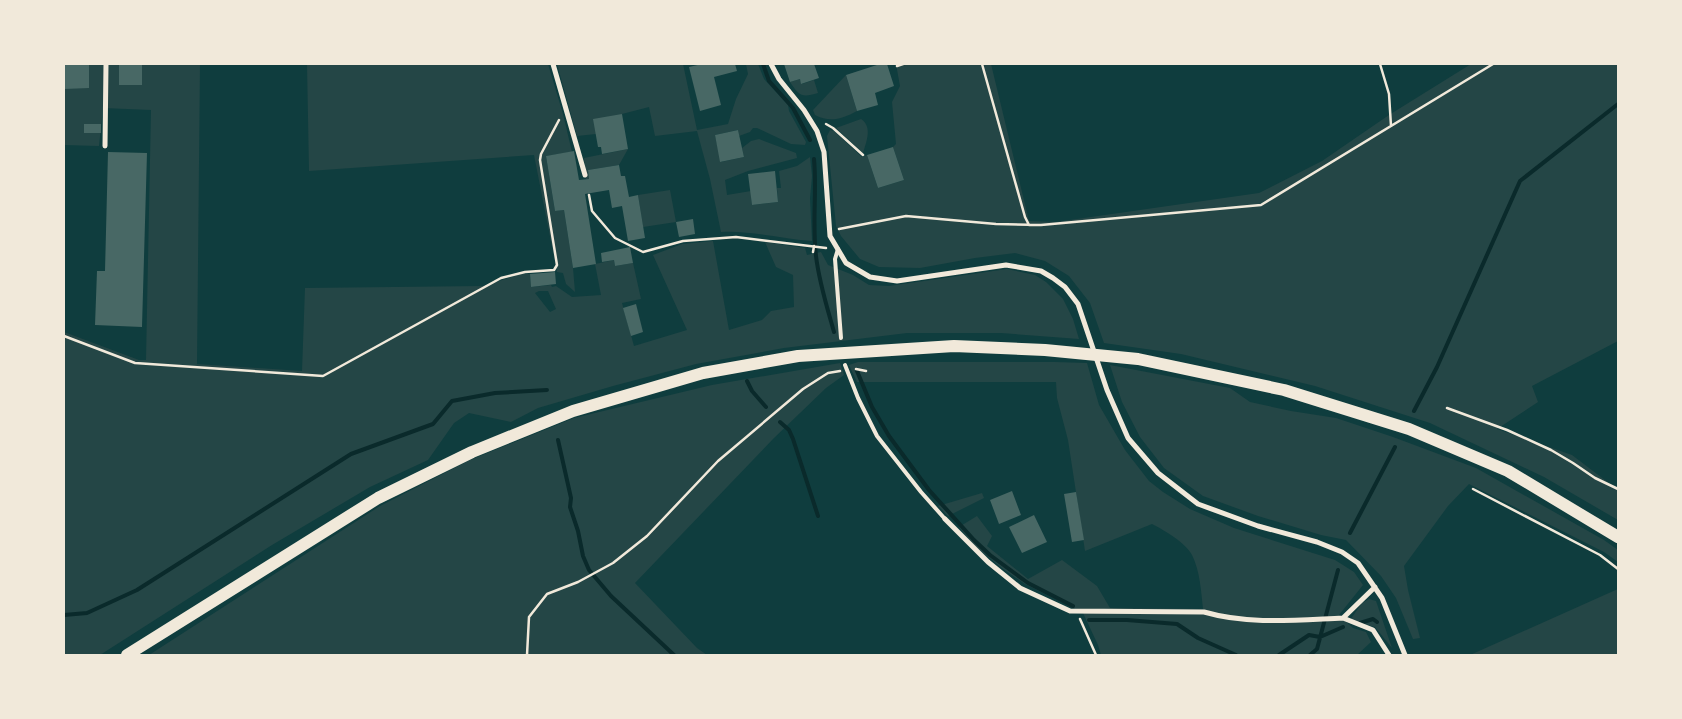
<svg xmlns="http://www.w3.org/2000/svg" width="1682" height="719" viewBox="0 0 1682 719" font-family="Ubuntu,sans-serif">
	<rect width="100%" height="100%" fill="#0f3d3e"/>
	<!-- green -->
	<path fill="#244646" fill-rule="evenodd" d="M64 64H200L197 364 302 371 305 288 483 286 521 274H530L531 287 551 285 552 287 556 286 572 297 601 295 595 264 614 260 615 266 633 263 641 299 622 303 634 346 687 330 653 255 682 244 713 241 729 330 762 320 771 311 794 307 793 275 776 267 765 242 805 248 807 255 821 252 828 265 853 275 869 285 889 286 1007 269 1035 275 1046 282 1063 299 1073 319 1079 339 1001 333H907L784 348 696 364 613 386 538 408 511 422 469 413 454 423 428 460 370 487 272 545 100 655H64V332L139 360H146L151 110 103 108 99 146 64 145ZM539 291H548L556 309 550 312 535 293Z
		M307 64H548L563 114 572 152 546 156 555 211 564 210 573 268 575 292 566 284 563 273 557 272 534 155 309 171Z
		M557 64H683L697 130 728 124 736 99 748 74 746 64H758L764 79 788 105 789 111 806 142 805 145 791 144 757 128H753L750 132 739 136 738 130 715 135 721 162 744 157 742 148 751 141 759 139 796 153 797 158 748 171 725 180 727 195 751 191 752 205 778 202 777 188H781L779 171 797 166 810 157 812 176 810 198 812 241C783 239 748 230 721 232L710 179 697 131 655 136 649 107 622 114 596 134 577 136Z
		M896 64H991L1029 221 1056 222 1259 193 1322 161 1389 115 1471 64H1618V341L1532 386 1538 402 1497 429 1572 455 1618 490V520L1544 477 1430 423 1315 386 1181 354 1104 343 1090 303 1069 276 1045 261 1015 253 975 258 920 268 879 267 860 259 841 236 836 226 827 136 830 130 834 131 862 157 867 155 878 188 904 180 893 147 896 144 892 102 900 86Z
		M846 75 857 111C842 119 830 123 815 115L813 110Z
		M800 79 802 84 814 80 818 93C802 98 799 96 790 82Z
		M861 119C873 127 866 142 863 153L836 128Z
		M628 149 619 165 588 170 589 179H586L584 158Z
		M670 190 676 222 643 227 638 195Z
		M858 362H1055L1087 363 1099 405 1125 450 1149 481 1163 492 1190 509 1234 528 1335 560 1354 572 1363 585 1339 615 1353 628 1366 632 1371 642 1357 655H1101L1098 645 1083 613 1025 584 1003 569 975 546 959 527 977 516 992 536 987 546 1028 579 1062 560 1097 586 1110 608 1203 609C1201 591 1200 571 1192 555 1186 543 1164 530 1152 524L1085 551 1068 440 1057 398 1056 382H857L849 365Z
		M840 363 844 375 826 388 774 438 635 583 697 648 707 655H149L380 506 470 460 574 418 712 385Z
		M1110 365 1230 388 1250 402 1291 411 1336 418 1393 437 1476 468 1604 540 1618 550V562L1604 552 1469 484 1448 506 1404 566 1408 590 1420 638 1413 639 1396 598 1381 576 1346 540 1321 535 1258 516 1203 496 1164 468 1140 437 1122 402Z
		M982 493 984 498 948 516 938 506Z
		M1618 589V655H1470L1600 597Z
		M1369 599 1376 601 1392 648 1375 627 1350 620 1362 603Z"/>
	<g fill="none" stroke-linecap="round" stroke-linejoin="round">
		<!-- stream -->
		<path stroke="#0a2a2b" stroke-width="4" d="M763 64 769 81 793 108 810 140
			M814 159C817 191 812 224 816 256 819 282 827 307 834 332
			M857 371 872 407 889 436 929 490 974 540 990 555 1028 583 1073 606
			M747 381 752 391 766 407
			M1414 411 1437 367 1520 181 1618 104
			M780 422 789 430 793 439 818 516
			M558 440 571 498 570 507 578 531 583 556 589 570 611 596 674 655
			M1350 533 1395 447
			M64 615 87 613 137 590 351 454 433 424 452 401 495 393 547 390
			M1089 620H1127L1177 624 1198 638 1236 655
			M1360 623 1373 619 1377 622
			M1279 655 1309 635 1320 637 1343 627
			M1310 655 1317 649 1338 570"/>
	</g>
	<!-- building -->
	<path fill="#486865" d="M64 64H89V88L64 89Z
		M119 64H142V85H119Z
		M702 64H735L737 71 714 77 721 105 700 111 689 67Z
		M784 64H814L819 78 801 84 800 79 790 82Z
		M880 64H887L894 86 875 93 878 105 857 111 846 75Z
		M622 114 628 149 602 154 601 147H598L593 119Z
		M84 124H101V133H84Z
		M738 130 744 157 720 162 715 135Z
		M893 147 904 180 878 188 867 155Z
		M574 151 579 180 589 179 588 170 619 165 621 176H625L629 197 638 195 645 238 628 241 622 206 612 208 609 190 585 194 596 264 573 268 564 210 555 211 546 156Z
		M108 152 147 153 142 327 95 325 97 271H105Z
		M775 171 778 202 752 205 748 174Z
		M693 219 695 234 679 237 676 222Z
		M630 247 633 263 615 266 614 260 602 262 601 253Z
		M555 272 556 284 531 287 530 274Z
		M636 304 643 332 631 336 623 308Z
		M1012 491 1021 515 999 524 990 500Z
		M1076 492 1084 540 1072 542 1064 494Z
		M1034 515 1047 542 1022 553 1009 527Z"/>
	<g fill="none" stroke-linecap="round" stroke-linejoin="round">
		<!-- path -->
		<path stroke="#f1e9da" stroke-width="2.5" d="M982 64 1025 217 1029 225
			M1380 64 1389 94 1391 126
			M897 66 903 64
			M826 124 833 128 863 155
			M589 195 592 211 615 238 643 252 683 241 736 237 826 248
			M839 229 906 216 996 224 1041 225 1261 205 1493 64
			M813 252 814 246
			M64 336 135 363 323 376 501 278 525 272 554 270 557 265 540 160 541 154 559 120
			M856 369 866 371
			M1447 408 1507 430 1551 450 1573 463 1595 478 1618 489
			M1473 489 1600 555 1618 569
			M1080 619 1096 655
			M527 655 529 617 547 594 578 582 613 563 647 536 718 461 803 389 828 373 840 371"/>
		<!-- service -->
		<path stroke="#f1e9da" stroke-width="4" d="M838 249 835 259 841 338
			M845 365 858 398 877 436 921 492 945 519"/>
		<!-- minor -->
		<path stroke="#f1e9da" stroke-width="5" d="M553 64 585 175
			M771 64 779 79 804 110 817 131 824 152 830 236 846 263 870 277 897 281 1006 265 1041 271 1053 278 1065 287 1078 304 1107 390 1128 438 1158 473 1198 504 1258 526 1317 542 1342 552 1358 563 1382 598 1405 655
			M105 146 106 64
			M945 519 988 562 1020 588 1070 611 1204 612C1249 625 1296 620 1343 618L1375 587
			M1343 618 1373 630 1389 655"/>
		<!-- trunk -->
		<path stroke="#f1e9da" stroke-width="12" d="M127 655 378 498 472 452 573 411 703 373 798 356 954 346 1045 350 1138 359 1284 390 1409 429 1508 471 1618 537"/>
	</g>
	<!-- border -->
	<rect width="1682" height="719" fill="none" stroke="#f1e9da" stroke-width="130"/>
</svg>
